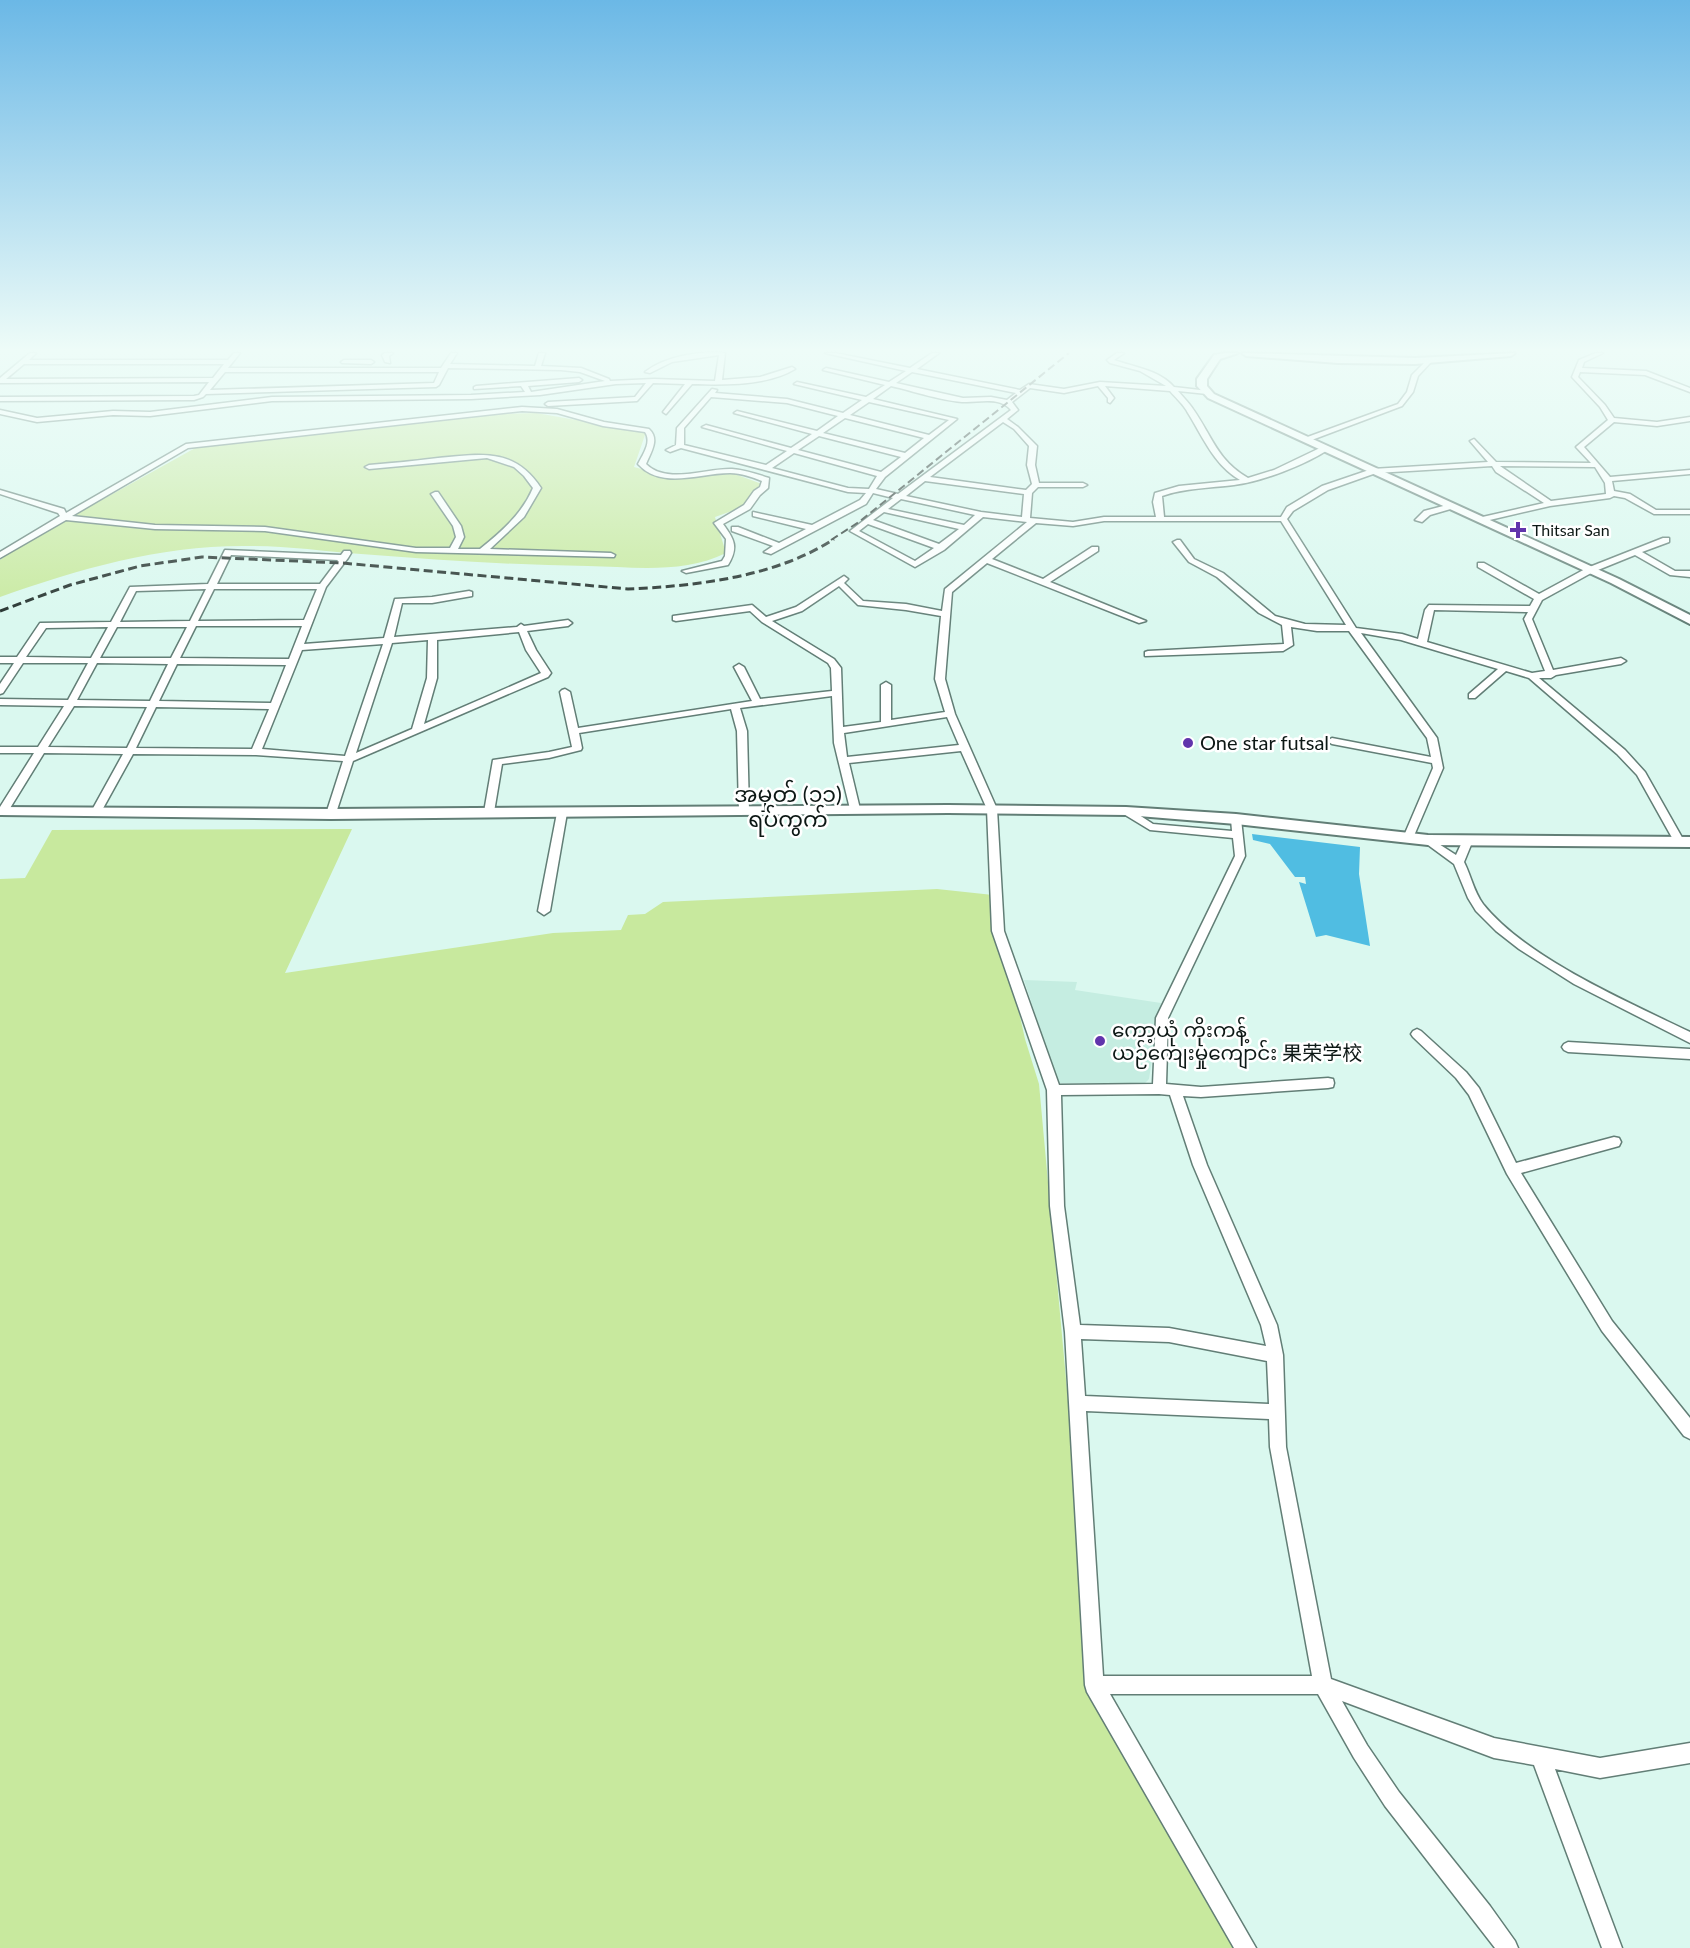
<svg xmlns="http://www.w3.org/2000/svg" width="1690" height="1948" viewBox="0 0 1690 1948" font-family="Lato,'Noto Sans SC','Noto Sans Myanmar',sans-serif">
	<rect width="100%" height="100%" fill="#daf8ef"/>
	<!-- built -->
	<path fill="#c5ede1" d="M1024 980 1077 982 1075 990 1161 1003 1149 1079 1144 1084 1058 1083Z"/>
	<!-- green -->
	<path fill="#c8e99e" d="M536 413 646 432 634 467 664 475 732 473 762 484 743 507 715 517 726 553C684 574 633 567 588 566 512 565 437 560 361 554 322 551 282 545 243 546 158 546 79 569 0 597V560L19 546 197 447 467 415Z
		M352 829 285 973 553 933 621 930 628 915 645 914 663 902 937 889 993 895 1025 1039 1039 1084 1094 1685 1237 1948H0V879L25 878 52 830Z"/>
	<!-- water -->
	<path fill="#50bde2" d="M1252 834 1360 847 1359 874 1370 946 1326 935 1316 937 1299 882 1306 884 1305 877H1295L1270 844 1253 840Z"/>
	<g fill="none" stroke-linecap="round" stroke-linejoin="round">
		<!-- minor casing -->
		<g stroke="#627e76" stroke-width="3">
			<path id="minor" d="M30 353H36L29 360H228L234 353H240L228 368H441L451 353H457L450 364 535 366 539 353H545L541 366 581 368 609 379 610 381 654 379 715 381 719 355 672 362 650 373 645 372C666 356 699 351 725 353L722 380 760 377 792 367 795 369C767 386 724 385 692 384L666 414 663 412 685 384 653 383 637 401 548 406 545 404 548 402 635 397 646 383 616 384 540 395 471 399 272 401 150 416 113 415 37 422 0 414V410L37 418 113 411 150 412 272 397 471 395 525 392 521 386 474 389V387L476 386 579 378 582 380 579 382 528 386 531 392 605 381 580 372 561 370 448 368 439 385 436 387 206 394 203 397 194 400 0 401V397L194 396 199 395 209 382 0 383V378ZM24 364H224L213 378 6 379ZM225 372H439L434 383 210 390Z
				M385 353H393L389 356 390 363 385 362 382 355Z
				M825 353H835L910 368 932 353H939L917 369 1020 390 1029 384 1064 389 1100 382 1166 386 1140 371 1110 363 1107 360 1117 353H1124L1114 360C1134 367 1159 370 1174 387L1209 391 1210 392 1207 394 1178 391C1183 397 1189 403 1193 409 1212 436 1217 460 1248 478L1274 470 1322 447 1329 449C1307 464 1261 482 1234 485 1210 488 1185 488 1162 496L1164 517H1281L1287 507 1322 486 1372 469 1488 462 1470 441 1474 439 1496 462 1591 463 1576 447 1608 420 1600 407 1572 377 1579 360 1596 353H1603L1584 362 1582 368 1646 371 1690 388V392L1645 375 1580 372 1578 377 1605 405 1614 418 1657 422 1690 417V421L1657 426 1614 422 1584 447 1610 477 1690 470V474L1612 481 1614 491 1630 494 1656 510H1690V514H1654L1625 498 1614 496 1610 498 1550 506 1481 522H1478V518L1544 503 1496 472 1492 466 1376 473 1328 490 1293 511 1287 519 1356 628 1402 634 1418 639 1425 610 1429 605 1530 606 1534 599 1478 567V563H1484L1539 594 1587 568 1663 538H1669V542L1642 552 1675 571H1690V577L1670 575 1635 555 1593 572 1542 600 1532 619 1553 670 1621 658 1626 661 1621 664 1556 675 1551 678H1539L1625 750 1645 772 1684 841 1683 843H1675L1637 775 1617 754 1529 678 1506 671 1475 698H1469V694L1498 669 1401 640 1361 633 1437 738 1443 768 1413 838 1408 841 1403 838 1433 768 1432 763 1332 744 1327 741 1332 738 1431 757 1427 738 1349 631H1317L1291 627 1293 645 1283 651 1145 656V652L1148 651 1284 644 1282 625 1259 613 1217 577 1189 562 1173 542 1177 540H1180L1194 559 1223 573 1275 616 1305 624 1346 625 1281 521H1104L1073 526 1036 523 992 559 1043 579 1092 547H1098V551L1050 582 1146 621 1139 623 987 563 952 592 945 679 955 714 997 809 1004 931 1059 1085 1153 1084 1156 1018 1235 856 1233 838 1150 830 1122 813 1121 811 1122 809H1130L1153 824 1232 831 1231 819 1232 817 1236 816 1241 819 1245 856 1168 1018 1166 1084 1201 1087 1328 1078 1333 1079 1334 1083 1333 1087 1328 1088 1201 1097 1183 1096 1207 1165 1277 1325 1283 1355 1286 1447 1331 1679 1494 1738 1600 1758 1690 1743V1763L1600 1778 1555 1769 1622 1948H1602L1534 1765 1494 1758 1342 1701 1367 1745 1399 1792 1490 1906 1515 1941 1518 1948H1495L1385 1806 1354 1758 1318 1694H1110L1256 1948H1234L1087 1692 1085 1685 1065 1332 1050 1206 1047 1090 992 931 987 809 961 751 849 763 860 809 855 812 850 809 834 743 832 696 740 708 747 731 749 810 748 812 744 813 739 810 737 731 731 709 579 733 582 748 581 750 549 758 502 764 494 812 489 815 484 812 493 760 549 752 572 747 560 692 562 690 565 689 570 692 578 728 752 701 734 667 739 664 744 667 760 699 832 691 831 668 828 663 762 622 750 611 676 621 673 620V616L752 605 766 617 796 607 844 576 848 579 844 583 863 601 906 604 942 611 945 589 1027 522 983 517 944 550 915 567 850 531 893 498 873 493 866 504 771 554 764 552 773 546 732 531V527H738L779 543 806 529 753 516V512L812 525 860 500 866 493 848 492 681 448 670 452 666 450 676 445 677 428 712 389 717 390 715 393 787 399 843 413 862 400 794 384 797 382 866 397 885 385 823 370 826 368 889 382 906 371ZM912 372 1016 393 1007 400 991 397 963 398 896 383ZM891 386C913 391 945 402 966 402 982 402 1000 397 1011 410L898 494 876 489 885 477 957 419 873 399ZM1098 386 1108 398V402L1110 403 1114 398 1105 386 1170 391C1176 398 1184 405 1188 413 1203 437 1214 465 1240 480L1179 486 1155 493 1153 502 1156 517H1104L1073 522 1030 518 1032 493 1038 487H1083L1087 485 1083 483H1039L1035 465 1037 446 1018 427 1007 419 1018 410 1012 402 1030 388 1064 393ZM711 397 787 403 838 416 817 431 737 411 734 413 812 434 791 448 706 425 702 427 787 451 766 465 684 445V428ZM869 402 949 420 929 435 850 415ZM845 418 924 438 905 453 823 433ZM1003 422 1014 429 1029 446 1027 465 1032 484 1026 490 930 477ZM819 436 901 457 881 472 798 450ZM794 453 877 476 869 489 848 488 772 468ZM1500 466 1595 467 1605 483 1606 494 1551 501ZM925 481 1024 494 1022 517 981 512 906 496ZM901 499 975 515 964 525 888 509ZM884 512 959 529 939 544 873 520ZM868 524 934 548 915 561 859 531ZM839 586 858 605 906 610 941 616 935 679 945 712 891 720V685L886 682 881 685V722L843 727 841 668 834 659 772 621 802 611ZM1434 610 1528 612 1524 619 1545 671 1532 673 1427 642ZM947 717 959 745 847 757 844 733ZM1159 1094 1170 1095 1193 1165 1261 1325 1266 1346 1169 1328 1080 1325 1064 1206 1061 1095ZM1081 1339 1169 1342 1267 1361 1269 1404 1085 1396ZM1086 1411 1269 1419 1270 1447 1312 1676H1103Z
				M1428 359 1433 360 1418 376 1413 392 1402 406 1309 441 1302 439 1398 404 1407 392 1412 375Z
				M344 360H371L374 362 371 364 342 363 341 362Z
				M522 407 557 409 604 422 649 429C660 439 651 452 646 464 667 485 706 468 732 469 745 470 757 474 769 478L768 488 760 495 750 509 723 524C734 539 739 547 728 565L686 573 682 571 722 561 725 556 726 539 714 523 744 505 754 491 760 487 762 481C752 477 741 473 730 473 700 473 661 490 638 464 643 454 652 442 645 432L603 426 557 413 522 411 188 448 72 516 155 525 265 527 416 548H450L456 537 453 526 431 494 435 492H438L461 526 464 537 458 549H480C502 531 522 514 533 488L524 476 514 467 487 458 369 469 365 467 369 465C392 463 415 461 438 458 481 454 514 447 541 488L524 517 490 549 611 553 615 555 614 557 416 552 265 531 155 529 66 520 0 558V552L60 516 58 513 0 494V490L64 509 66 513 186 444Z
				M1451 504 1455 506 1454 508 1430 515 1422 522 1415 520 1424 511Z
				M225 550 341 555 344 551H350L351 553 348 558 326 587 304 644 384 638 395 599 432 597 469 591 472 592V596L432 603H402L394 637 517 627 521 624 524 626 568 620 572 623 568 626 527 631 536 650 551 673 548 677 353 761 335 816H327L326 814 343 761 256 755 133 754 101 812 96 815 91 812 123 754 44 753 7 813H0V807L34 753H0V747H38L64 706 0 705V699L68 700 88 663H23L3 693 0 694V684L14 663H0V657H17L40 623 111 622 130 587 208 584ZM231 555 338 560 320 584H217ZM206 589 190 621 120 622 136 591ZM214 589H317L304 620 198 621ZM196 626H302L289 659 180 658ZM108 627 91 658 26 657 46 628ZM117 627H187L171 658H100ZM519 632 526 650 541 673 424 724 437 678V640ZM428 640 427 678 412 729 356 753 392 643ZM383 644 345 756 262 749 302 650ZM97 663 168 664 150 701 77 700ZM177 664 286 665 271 703 159 701ZM74 706 147 707 127 748 48 747ZM156 707 269 709 252 749 136 748Z
				M562 810 567 813 550 911 544 915 538 911 557 813Z
				M1428 837 1456 855 1464 838H1472L1473 840 1464 862C1471 876 1474 892 1483 904 1526 958 1628 1002 1690 1032V1043L1574 984 1519 949 1496 931 1476 911 1468 898 1454 864 1424 842 1423 840 1424 838Z
				M1417 1029 1421 1031 1466 1072 1479 1088 1516 1163 1614 1137 1619 1138 1621 1142 1619 1146 1521 1173 1612 1321 1690 1418V1439L1684 1436 1602 1331 1507 1174 1469 1095 1456 1078 1413 1037 1411 1034 1413 1031Z
				M1568 1042 1690 1049V1059L1568 1052 1564 1050 1562 1047 1564 1044Z"/>
		</g>
		<!-- secondary casing -->
		<g stroke="#627e76" stroke-width="4">
			<path id="secondary" d="M1225 353H1238L1220 359 1207 379V386L1214 394 1619 579 1690 615V624L1611 583 1208 398 1197 386V379L1214 355Z
				M1242 353 1415 358 1515 353 1511 356 1415 364 1338 363 1246 356Z
				M948 805 1126 807 1236 814 1428 835 1690 837V847L1428 845 1236 824 1126 815 948 813 331 819 0 815V807L331 809Z"/>
		</g>
		<!-- minor -->
		<use href="#minor" fill="#fff" fill-rule="evenodd"/>
		<!-- secondary -->
		<use href="#secondary" fill="#fff" fill-rule="evenodd"/>
		<!-- rail-far1 -->
		<path stroke="#222f2b" stroke-width="2" stroke-dasharray="8 4" stroke-linecap="butt" d="M831 540 859 522 1069 353"/>
		<!-- rail -->
		<path stroke="#222f2b" stroke-width="3" stroke-dasharray="9 4.5" stroke-linecap="butt" d="M0 611 70 585 140 566 202 557 342 563 628 589C696 586 776 577 834 539"/>
	</g>
	<!-- sky -->
	<linearGradient id="sky" x2="0" y2="1"><stop stop-color="#6bb8e6"/><stop offset="0.56" stop-color="#eefcf8"/><stop offset="1" stop-color="#eefcf8" stop-opacity="0"/></linearGradient>
	<rect width="1690" height="625" fill="url(#sky)"/>
	<!-- markers -->
	<g fill="#6134ac" stroke="#fff" stroke-width="2">
		<path d="M1515 521h6v6h6v6h-6v6h-6v-6h-6v-6h6z"/>
		<circle cx="1188" cy="743" r="6"/>
		<circle cx="1100" cy="1041" r="6"/>
	</g>
	<g text-anchor="middle" stroke-width="5" stroke-linejoin="round" paint-order="stroke">
		<!-- far-poi labels -->
		<g font-size="16" fill="#0d1815" stroke="#fff" text-anchor="start">
			<text x="1532" y="536">Thitsar San</text>
		</g>
		<!-- poi labels -->
		<g font-size="20" fill="#0d1815" stroke="#fff" text-anchor="start">
			<text x="1200" y="750">One star futsal</text>
			<text x="1112" y="1037">ကော့ယုံ ကိုးကန့်<tspan x="1112" dy="23">ယဉ်ကျေးမှုကျောင်း 果荣学校</tspan></text>
		</g>
		<!-- quarter labels -->
		<g font-size="22" fill="#0d1815" stroke="#fff">
			<text x="788" y="802">အမှတ် (၁၁)<tspan x="788" dy="25">ရပ်ကွက်</tspan></text>
		</g>
	</g>
</svg>
